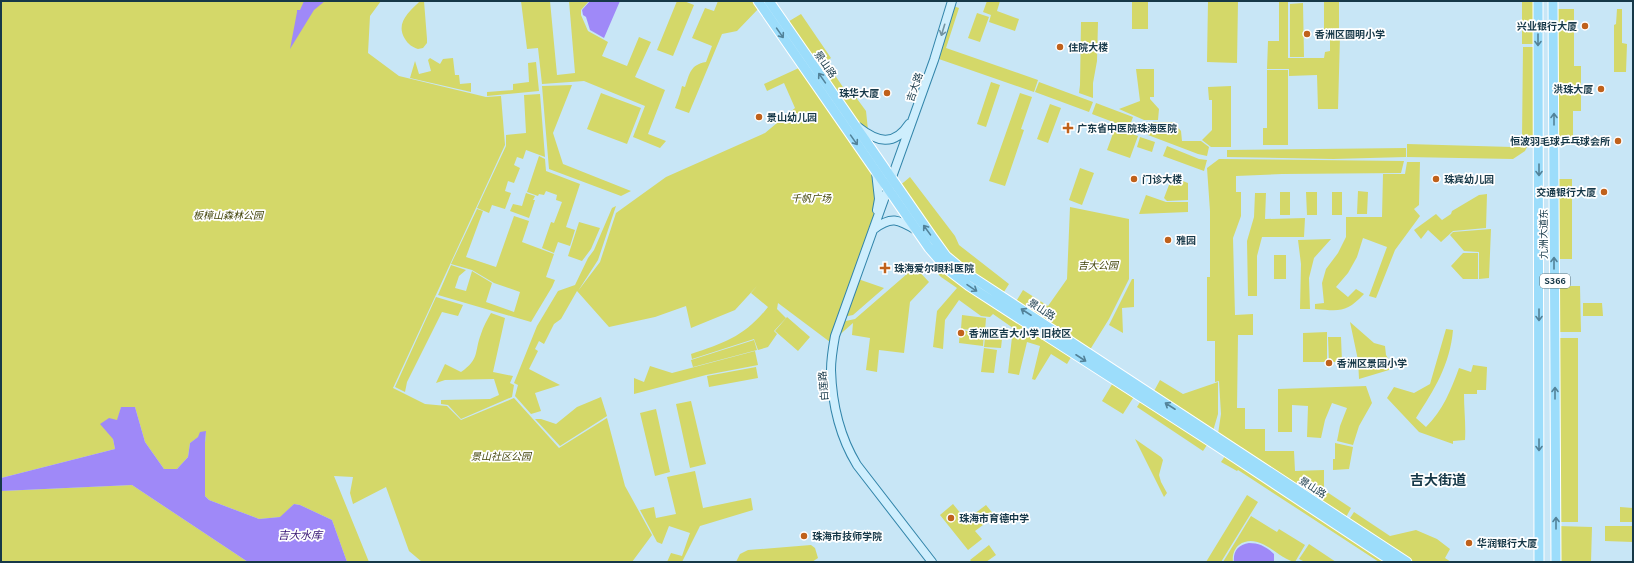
<svg xmlns="http://www.w3.org/2000/svg" width="1634" height="563" viewBox="0 0 1634 563" font-family="Georgia,'Noto Sans SC',serif">
	<rect width="100%" height="100%" fill="#c8e6f6"/>
	<!-- green -->
	<path fill="#d4d869" d="M1 1H381L370 16 368 53 399 76 486 97 501 96 505 145 393 388 425 404 447 406 461 420 514 398 559 448 607 418 625 486 652 535 632 562H422L409 551 386 487 353 504 350 493 353 477 334 476 369 562H347L332 520 300 505 294 504 281 517 259 519 209 500 205 496V443L206 432 190 443 188 457 177 469H164L145 442 135 407H121L113 439 115 449 1 478Z
		M420 1H424L427 39V43L423 48 418 49C412 47 408 44 405 39 395 23 409 12 420 1Z
		M521 1H550L557 75 575 73 569 1H589L581 10V15L588 31 608 42 602 56 627 66 639 37 651 42 635 77 665 90 648 134 666 141 660 148 633 137 645 106 584 81 542 84 538 48 527 49Z
		M677 1H684L694 5 673 56 657 50Z
		M718 1H756L760 7 737 31 722 34 689 113 675 108 680 94 682 86 685 87C690 73 690 65 706 62L712 46 692 38 705 8 714 11Z
		M987 1H1000L997 11 1019 19 1015 31 989 22 991 15 983 12Z
		M1132 1H1148V29H1132Z
		M1208 1H1238L1237 63 1207 62Z
		M1279 1H1319L1288 2V58H1324L1325 52 1330 51V36H1340L1338 109H1318L1317 75 1289 76V69H1267L1268 41H1279Z
		M1324 1H1339V33H1324Z
		M1522 1H1537V44H1522Z
		M1303 3 1304 57H1290V4Z
		M953 6 959 8 946 48 1038 80 1034 92 936 58Z
		M1556 9H1574V66H1581V111H1573V143H1556Z
		M1617 9H1622V43L1627 44 1626 72H1614V25L1616 24Z
		M977 13 989 17 980 42 968 38Z
		M801 14 831 58 826 62 851 99 855 96 866 111 868 130 854 121 786 23Z
		M1081 22H1098L1097 61 1093 83V98L1079 93 1080 85Z
		M1523 47H1537V127L1525 151 1513 159 1407 157V144L1512 147 1522 139Z
		M430 58 440 64 443 59 453 58 455 75H459L460 84 471 83V92L410 78 415 61 419 74 431 71 428 60Z
		M536 62 539 91 487 96V92L513 90V84L529 82 528 63Z
		M801 67 874 170 878 200 873 230 834 345 778 303 777 309 786 318 774 331 777 334 768 347 758 350 754 339 692 359 691 354C725 343 745 336 768 307L751 293 757 286 735 310 691 328 686 306 655 317 609 327 577 291 561 319 554 324 544 344 539 341 535 349 538 351 529 369 560 385 535 393 541 411 531 414 515 396 518 385 514 383 537 326 558 291 575 285 588 258 594 250 612 208 616 206 598 260 578 291 600 262 616 213 666 177 765 133 795 108 784 83 767 91 764 84Z
		M1136 69H1154V97H1150V99L1159 109 1158 120H1144L1119 109 1140 101Z
		M1267 70H1288V145H1263V128H1267Z
		M991 82 1000 85 986 127 977 124Z
		M1039 82 1093 102 1089 112 1035 92Z
		M572 85 553 133 563 164 631 191 621 196 549 169 542 86Z
		M1231 86V147H1211L1202 140 1212 130V100H1209L1208 87Z
		M601 93 641 108 627 144 587 129Z
		M1020 93 1032 97 1021 129 1024 130 1005 186 989 181Z
		M540 94 545 157 526 150 523 159 517 157 514 165 520 168 514 183 508 181 505 191 511 193 505 209 492 205 489 213 477 208 506 146V135L526 133 524 95Z
		M1096 103 1133 117 1129 128 1092 114Z
		M1050 104 1061 108 1048 143 1037 139Z
		M1148 122H1173L1181 131 1182 141H1201L1209 147 1207 156 1198 154 1148 135Z
		M1115 128 1138 136 1130 158 1107 150Z
		M1140 137 1155 142 1152 152 1137 147Z
		M1167 146 1199 159 1207 160 1204 171 1163 156Z
		M1406 148V157L1333 159 1227 157V150Z
		M539 156 545 159 546 171 580 184 566 227 575 230 570 246 558 242 554 253 542 248 551 222 554 223 562 202 556 200 557 195 546 191 544 195 539 194 538 196 527 192Z
		M1219 159 1404 161 1401 173 1282 174 1236 176V192H1241V216L1233 238 1235 315 1253 314V335H1238L1237 408H1245V429H1265V451H1294L1295 471 1324 470V490L1351 508 1345 519 1218 434 1221 414 1219 381 1215 382V341H1207V277H1210V211L1207 168Z
		M1407 162H1420L1419 205 1414 209 1420 216 1395 250 1376 298 1369 296 1387 247 1363 238 1357 257 1348 273 1336 287 1348 297 1356 289 1364 294C1346 313 1340 311 1315 309V304L1324 303 1322 283 1326 269 1338 253 1346 237V217H1382L1383 174H1405Z
		M1080 168 1094 173 1082 205 1069 200Z
		M910 177 955 236 959 245 1009 284 1002 295 947 255 898 187Z
		M1172 177 1188 183V200L1167 201 1164 198Z
		M1557 179H1572V259H1557Z
		M1358 191 1368 192 1367 214H1357Z
		M1280 192H1290V215H1280Z
		M1306 192H1317V215H1307Z
		M1332 192H1342V215H1332Z
		M526 193 535 196 533 200H535L529 218 510 211 513 204 522 206Z
		M1255 193H1266L1265 219 1305 218 1304 237H1262L1257 256V296H1248L1247 241 1254 217Z
		M1487 194 1486 228 1453 231 1441 242 1428 230 1421 239 1414 230 1436 214 1442 220 1451 214 1452 211 1479 195Z
		M1146 195 1166 202H1188V212L1139 214Z
		M1070 207 1129 219V279L1109 319 1088 353 1015 303 1023 290 1048 306 1067 279Z
		M477 209 483 211 466 257 496 267 514 216 529 221 522 242 554 254 546 277 555 280 552 287 531 322 438 295 451 265 466 270 459 276 455 288 466 291 472 271 492 283 486 302 514 312 520 292 494 283 472 270 451 264Z
		M579 222 600 228 591 249 582 261 568 256Z
		M1491 229 1489 278 1479 279V252L1464 251 1450 235 1453 232Z
		M1331 239 1314 258 1309 278 1310 309H1300L1301 264 1298 240Z
		M1463 253H1478V279H1463L1451 266Z
		M1274 255H1286V279H1274Z
		M938 259 1073 354 1067 364 1051 354 1035 380 1032 379 1040 346 1027 342 1019 375 1008 373 1013 328 993 314 990 317 981 316 959 300 945 320 943 349 933 347 937 311 957 288 941 277 932 268Z
		M915 267 929 282 910 302 904 353 879 350 877 372 866 370 870 338 852 335 853 323 836 338 841 322 855 319Z
		M858 279 884 288 853 315 843 317Z
		M1132 279H1134V307L1122 308 1123 333 1109 325Z
		M1557 286H1580L1581 332H1557Z
		M436 297 463 305 458 316 442 312 407 382 405 392 395 387Z
		M1583 303H1602L1603 316H1583Z
		M491 313 505 318 493 372 513 376 510 383 514 385 512 397 461 419 448 405 441 404V400L490 399 499 395 494 379 445 380 436 383 445 364 461 372C480 359 474 352 481 334 483 327 487 320 491 313Z
		M962 315 986 318 985 331 961 329Z
		M787 317 810 337 798 351 775 331Z
		M1350 322 1374 343 1385 346 1386 355 1391 363 1389 370 1359 379 1358 360Z
		M986 328 1002 339 1001 348 984 347Z
		M1446 329 1453 330C1450 365 1434 390 1416 418L1426 427C1443 410 1451 390 1459 368L1471 372 1473 365 1487 367 1486 390H1477V394H1464C1464 410 1466 425 1465 440L1453 441V444L1419 432 1387 398 1394 387 1414 393 1430 384Z
		M960 330 984 333 983 346 959 343Z
		M1327 332V362H1303V333Z
		M1328 337H1341L1342 362H1329Z
		M1557 338H1578V522H1557Z
		M754 340 757 350 693 367 691 360Z
		M984 348 997 350 994 373 981 372Z
		M755 351 758 365 706 375 634 394V378L644 382 650 366 672 373Z
		M756 367 758 378 709 387 707 376Z
		M1160 380 1183 394 1218 382V414L1213 431 1153 393Z
		M1114 381 1135 395 1123 414 1102 401Z
		M1366 386 1372 403 1359 426 1353 445 1337 441 1340 426 1347 408 1332 403 1325 420 1321 438 1307 437 1308 406 1292 405V432H1278V389Z
		M601 397 607 416 560 446 535 419H541L556 424 577 407Z
		M1142 399 1209 442 1203 451 1137 407Z
		M691 401 706 464 690 468 676 404Z
		M656 409 670 472 655 476 640 413Z
		M1135 439 1161 457 1163 460 1159 475 1161 482 1167 493 1164 497Z
		M1335 443 1353 447 1349 469 1333 470V459H1335Z
		M1227 453 1391 562H1379L1238 470 1237 471 1221 462Z
		M695 471 703 508 751 498 753 510 700 526 682 562H667L671 553 682 556 690 533 669 526 662 544 657 542 640 510 654 507 656 518 676 514 667 477Z
		M132 485 248 562H1V491Z
		M1247 495 1258 502 1221 562H1206Z
		M953 504 966 520 986 505 995 516 975 531 982 539 968 550 940 515Z
		M1620 507 1633 508V522H1620Z
		M1354 512 1390 536 1416 530 1437 539 1450 549 1445 558 1451 562H1413L1348 521Z
		M1251 516 1277 532 1279 529 1305 545 1295 562C1278 559 1259 531 1239 545 1234 549 1232 556 1233 562H1223Z
		M1558 526 1592 527 1591 562H1558Z
		M1605 526H1633V542L1605 541Z
		M1309 544 1336 562H1305L1299 559Z
		M811 545 815 548 818 558 812 562H736L740 554 748 550Z
		M989 545 996 555 986 562H972L970 560Z"/>
	<!-- water -->
	<path fill="#9f89f8" d="M304 1H325L314 10 290 49 297 12V10H300Z
		M590 1H620L604 38 590 30 586 17 583 15 582 10Z
		M121 407H135L145 442 164 469H177L188 457 190 443 198 437 200 432 206 431 205 443V496L209 500 259 519 280 517 294 504 300 505 332 520 347 562H248L132 485 1 491V478L115 449 113 439 100 424 109 418 117 420Z
		M1249 543C1259 543 1267 547 1274 554V562H1234C1233 551 1238 545 1249 543Z"/>
	<g fill="none" stroke-linecap="round" stroke-linejoin="round">
		<!-- secondary casing -->
		<g stroke="#3285aa" stroke-width="10">
			<path id="secondary" d="M858 127C877 142 894 147 909 124
				M876 172 879 199 877 210
				M874 229C891 216 898 219 916 230
				M932 562 857 465C840 437 832 403 831 370 831 359 833 347 835 336L934 60 952 1"/>
		</g>
		<!-- primary casing -->
		<g stroke="#fff" stroke-width="11">
			<path id="primary" d="M758 1 929 248 948 270 969 286 1211 442 1393 562
				M769 1 933 238 946 256 969 275 1407 562
				M1538 1 1539 562
				M1553 1 1556 562"/>
		</g>
		<!-- secondary -->
		<use href="#secondary" stroke="#ceeefd" stroke-width="8"/>
		<!-- primary -->
		<use href="#primary" stroke="#9cddfb" stroke-width="9"/>
	</g>
	<!-- one-way arrows -->
	<defs><path id="oneway-shaft" d="M-6 0H5M1.5-3L5.5 0L1.5 3" fill="none" stroke-width="1.6" stroke-linecap="round" stroke-linejoin="round"/></defs>
	<use stroke="#7293a2" href="#oneway-shaft" transform="translate(943 30) rotate(107)"/>
	<g stroke="#528299">
		<use href="#oneway-shaft" transform="translate(780 33) rotate(55)"/>
		<use href="#oneway-shaft" transform="translate(1538 40) rotate(90)"/>
		<use href="#oneway-shaft" transform="translate(822 78) rotate(-125)"/>
		<use href="#oneway-shaft" transform="translate(1554 119) rotate(-90)"/>
		<use href="#oneway-shaft" transform="translate(854 140) rotate(55)"/>
		<use href="#oneway-shaft" transform="translate(1539 170) rotate(90)"/>
		<use href="#oneway-shaft" transform="translate(927 230) rotate(-126)"/>
		<use href="#oneway-shaft" transform="translate(1554 263) rotate(-90)"/>
		<use href="#oneway-shaft" transform="translate(972 288) rotate(34)"/>
		<use href="#oneway-shaft" transform="translate(1026 312) rotate(-147)"/>
		<use href="#oneway-shaft" transform="translate(1539 315) rotate(90)"/>
		<use href="#oneway-shaft" transform="translate(1081 358) rotate(33)"/>
		<use href="#oneway-shaft" transform="translate(1555 393) rotate(-90)"/>
		<use href="#oneway-shaft" transform="translate(1170 406) rotate(-147)"/>
		<use href="#oneway-shaft" transform="translate(1539 445) rotate(90)"/>
		<use href="#oneway-shaft" transform="translate(1556 523) rotate(-90)"/>
	</g>
	<!-- markers -->
	<g fill="#c0611b" stroke="#fff" stroke-width="1.5">
		<circle cx="1585" cy="26" r="4"/>
		<circle cx="1307" cy="34" r="4"/>
		<circle cx="1060" cy="47" r="4"/>
		<circle cx="1601" cy="89" r="4"/>
		<circle cx="887" cy="93" r="4"/>
		<circle cx="759" cy="117" r="4"/>
		<path d="M1066 122h4v4h4v4h-4v4h-4v-4h-4v-4h4z"/>
		<circle cx="1618" cy="141" r="4"/>
		<circle cx="1134" cy="179" r="4"/>
		<circle cx="1436" cy="179" r="4"/>
		<circle cx="1604" cy="192" r="4"/>
		<circle cx="1168" cy="240" r="4"/>
		<path d="M883 262h4v4h4v4h-4v4h-4v-4h-4v-4h4z"/>
		<circle cx="961" cy="333" r="4"/>
		<circle cx="1329" cy="363" r="4"/>
		<circle cx="951" cy="518" r="4"/>
		<circle cx="804" cy="536" r="4"/>
		<circle cx="1469" cy="543" r="4"/>
	</g>
	<g text-anchor="middle" stroke-width="3.5" stroke-linejoin="round" paint-order="stroke">
		<!-- shield labels -->
		<rect fill="#fff" stroke="#5c747f" stroke-width="1" x="1540" y="274" width="30" height="14" rx="3"/>
		<g font-size="9" font-weight="bold" fill="#163848">
			<text x="1555" y="284">S366</text>
		</g>
		<!-- poi labels -->
		<g font-size="10" font-weight="bold" fill="#163848" stroke="#fff" text-anchor="start">
			<text x="1577" y="30" text-anchor="end">兴业银行大厦</text>
			<text x="1315" y="38">香洲区圆明小学</text>
			<text x="1068" y="51">住院大楼</text>
			<text x="1593" y="93" text-anchor="end">洪珠大厦</text>
			<text x="879" y="97" text-anchor="end">珠华大厦</text>
			<text x="767" y="121">景山幼儿园</text>
			<text x="1077" y="132">广东省中医院珠海医院</text>
			<text x="1610" y="145" text-anchor="end">恒波羽毛球乒乓球会所</text>
			<text x="1142" y="183">门诊大楼</text>
			<text x="1444" y="183">珠宾幼儿园</text>
			<text x="1596" y="196" text-anchor="end">交通银行大厦</text>
			<text x="1176" y="244">雅园</text>
			<text x="894" y="272">珠海爱尔眼科医院</text>
			<text x="969" y="337">香洲区吉大小学 旧校区</text>
			<text x="1337" y="367">香洲区景园小学</text>
			<text x="959" y="522">珠海市育德中学</text>
			<text x="812" y="540">珠海市技师学院</text>
			<text x="1477" y="547">华润银行大厦</text>
		</g>
		<!-- street labels -->
		<g font-size="10" fill="#163848" stroke="#fff">
			<text transform="translate(826 64) rotate(55)" y="4">景山路</text>
			<text transform="translate(914 87) rotate(-71)" y="4">吉大路</text>
			<text transform="translate(1543 234) rotate(-90)" y="4">九洲大道东</text>
			<text transform="translate(1042 309) rotate(33)" y="4">景山路</text>
			<text transform="translate(823 386) rotate(-95)" y="4">白莲路</text>
			<text transform="translate(1313 487) rotate(33)" y="4">景山路</text>
		</g>
		<!-- park labels -->
		<g font-size="10" font-style="italic" fill="#44460c" stroke="#fff">
			<text x="811" y="202">千帆广场</text>
			<text x="228" y="219">板樟山森林公园</text>
			<text x="1098" y="269">吉大公园</text>
			<text x="501" y="460">景山社区公园</text>
		</g>
		<!-- water labels -->
		<g font-size="11" font-style="italic" fill="#351274" stroke="#fff">
			<text x="300" y="539">吉大水库</text>
		</g>
		<!-- district labels -->
		<g font-size="14" font-weight="bold" fill="#163848" stroke="#fff">
			<text x="1438" y="485">吉大街道</text>
		</g>
	</g>
	<!-- border -->
	<rect width="1634" height="563" fill="none" stroke="#163848" stroke-width="4"/>
</svg>
